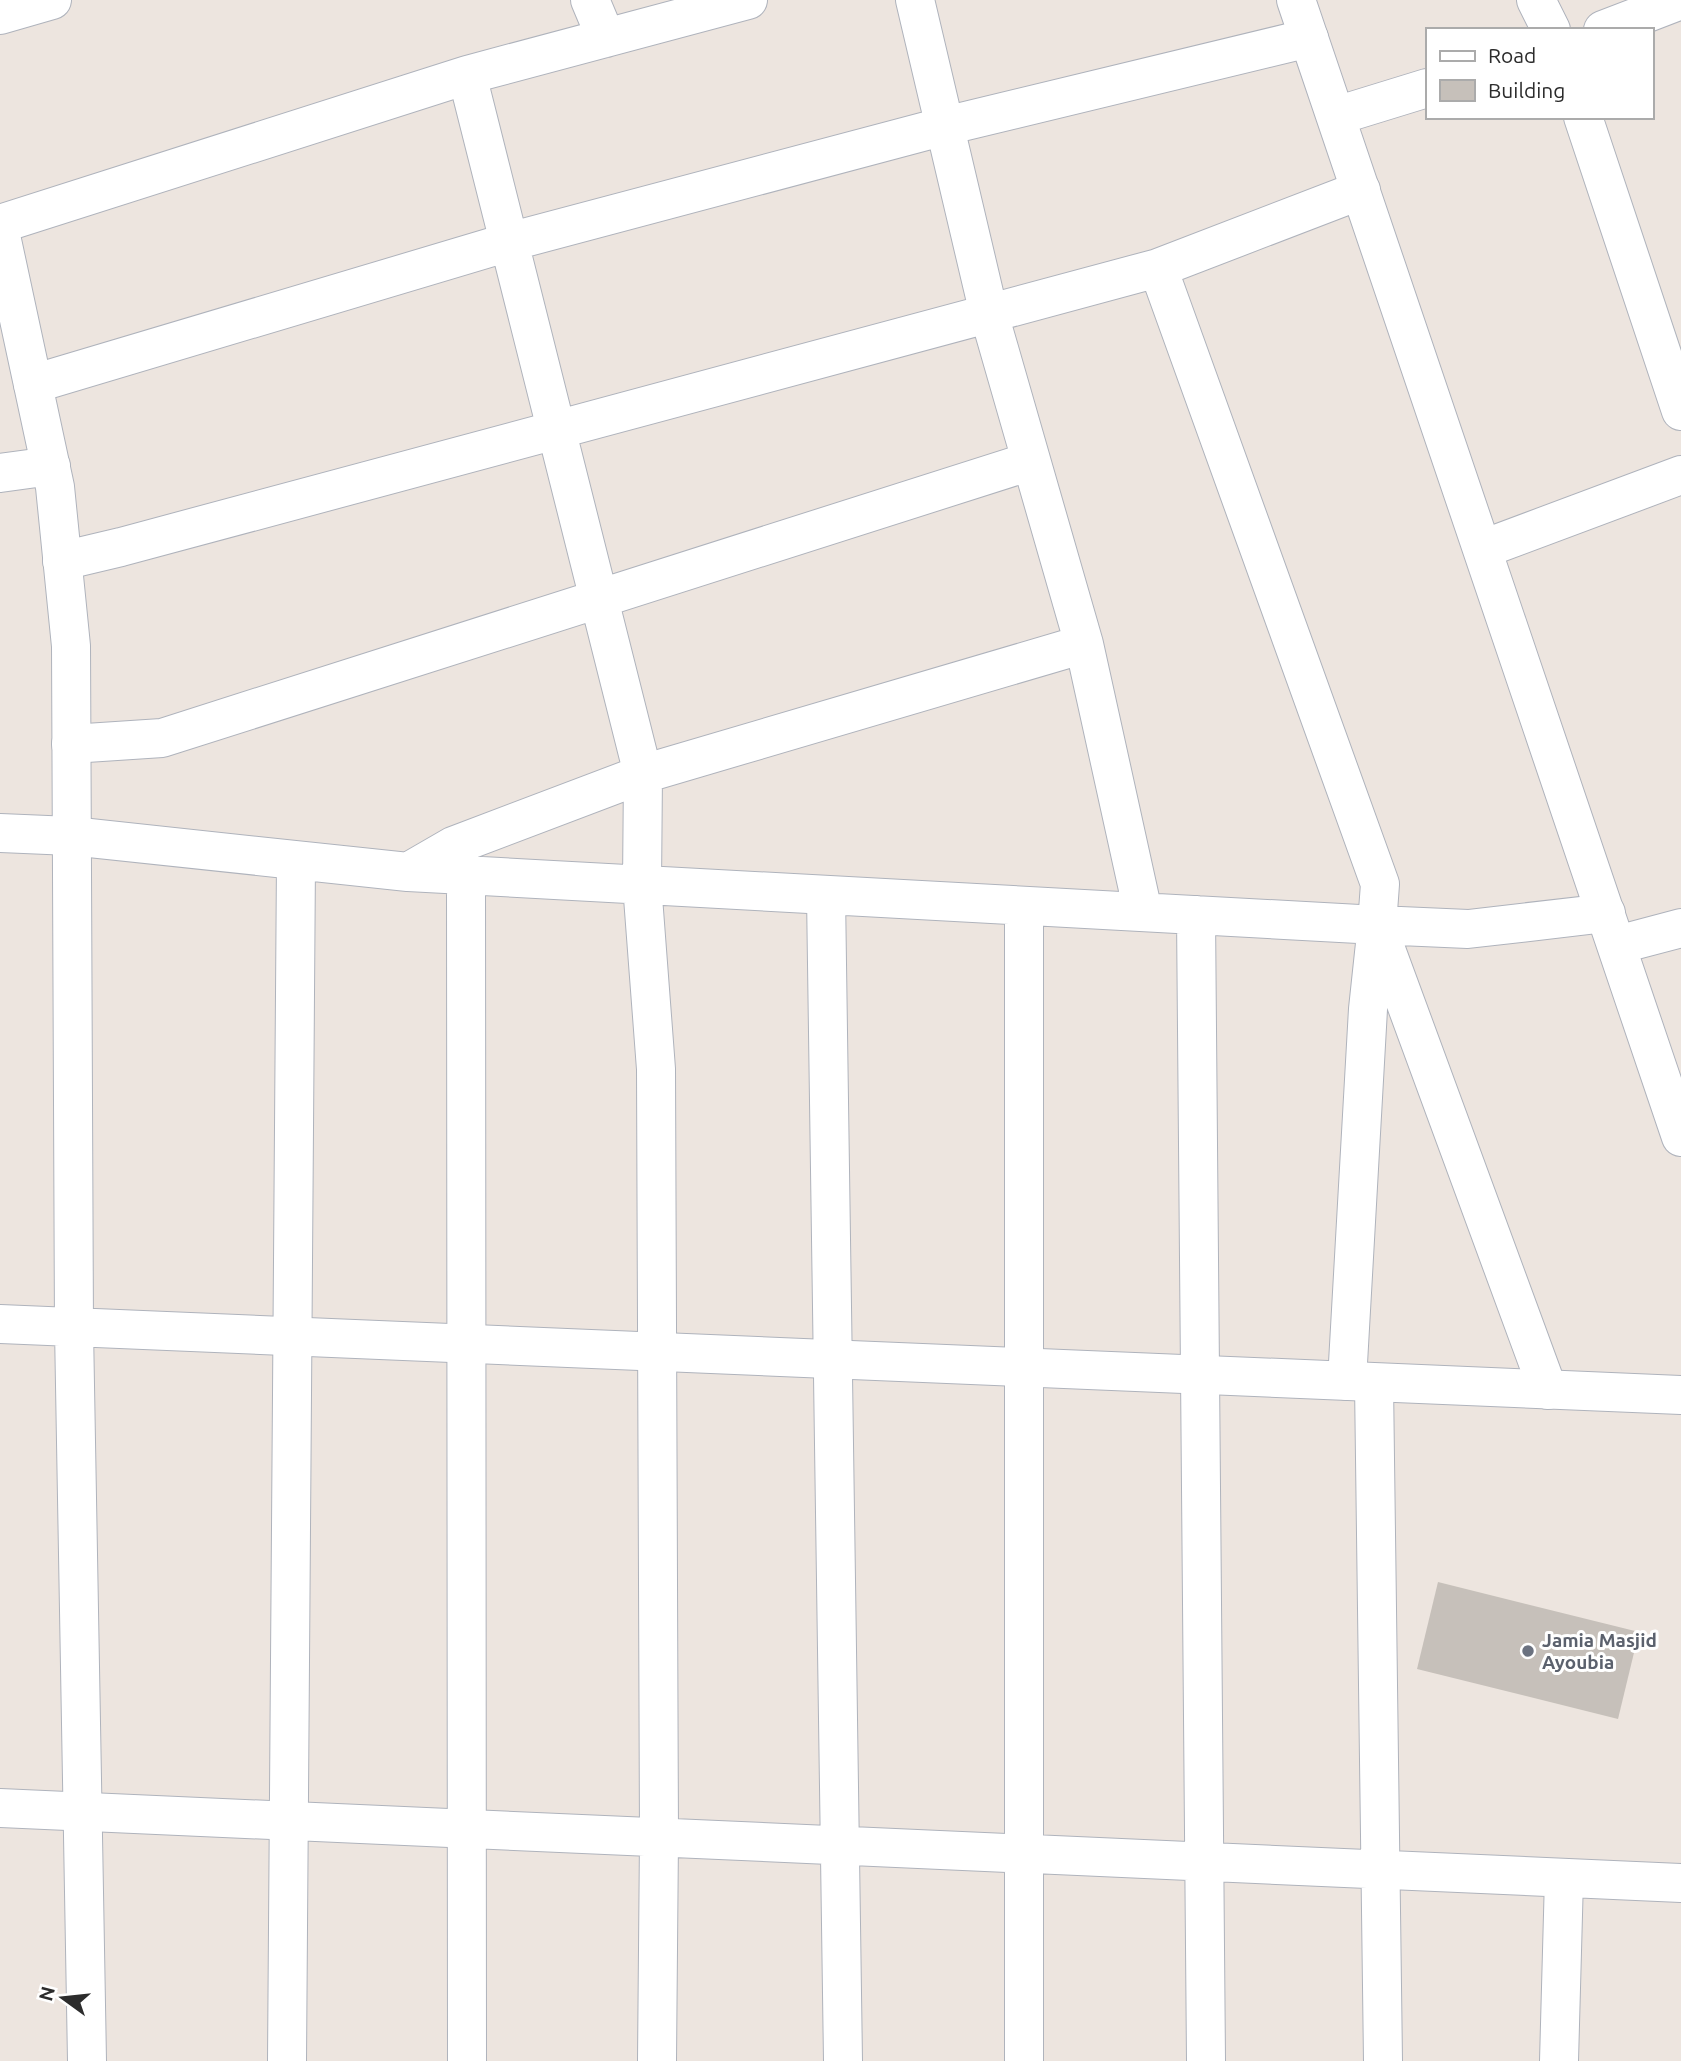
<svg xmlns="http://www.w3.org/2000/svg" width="1681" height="2061" viewBox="0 0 1681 2061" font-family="Ubuntu,sans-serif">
	<rect width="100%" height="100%" fill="#ede5df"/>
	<!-- building -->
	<path fill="#c6c0ba" d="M1438 1582 1639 1632 1618 1719 1417 1669Z"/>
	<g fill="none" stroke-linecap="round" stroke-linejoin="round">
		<!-- minor casing -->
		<g stroke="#afb3bc" stroke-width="40">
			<path id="minor" d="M590 0 606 38
				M1536 0 1551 30
				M0 15 52 0
				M1603 30 1681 0
				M1336 116 1427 88
				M1583 117 1681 411
				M1361 190 1158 268 1380 884 1377 925
				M0 224 467 75
				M33 384 509 242 945 126 1309 38
				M0 473 51 466
				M1483 549 1681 475
				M62 561 121 547 1158 268
				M1084 644 1143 912
				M71 744 162 738 1031 461
				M0 833 71 836 408 872 1377 925 1468 929 1606 913
				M408 872 453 846 643 774 1084 644 989 314 915 0
				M466 875 467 2061
				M826 895 843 2061
				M1024 906V2061
				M1196 915 1206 2061
				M1617 945 1681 928
				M1347 1381 1368 1009 1377 925 1548 1390
				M1374 1383 1383 2061
				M0 1808 1681 1883
				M287 2061 296 861
				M657 2061 659 1838 656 1069 642 884 643 774 467 75 748 0
				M1559 2061 1564 1878"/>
		</g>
		<!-- tertiary casing -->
		<g stroke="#afb3bc" stroke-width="40">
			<path id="tertiary" d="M1296 0 1681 1137
				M0 231 55 487 71 646 74 1329 87 2061
				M0 1324 1681 1395"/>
		</g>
		<!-- minor -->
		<use href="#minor" stroke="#fff" stroke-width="38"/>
		<!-- tertiary -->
		<use href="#tertiary" stroke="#fff" stroke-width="38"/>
	</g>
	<!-- markers -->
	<circle fill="#6b7280" stroke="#fff" stroke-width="2.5" cx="1528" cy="1651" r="7"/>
	<g text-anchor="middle" stroke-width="6" stroke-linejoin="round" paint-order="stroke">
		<!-- worship labels -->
		<g font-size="19" font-weight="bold" fill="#5b616d" stroke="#fff" text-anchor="start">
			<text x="1542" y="1647">Jamia Masjid<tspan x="1542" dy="22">Ayoubia</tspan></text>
		</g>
	</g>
	<!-- legend -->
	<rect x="1426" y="28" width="228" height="91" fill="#ffffff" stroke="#ababab" stroke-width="2"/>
	<rect x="1440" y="51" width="35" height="10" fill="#ffffff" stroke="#ababab" stroke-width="2"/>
	<text x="1488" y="63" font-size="21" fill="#2c2c2c">Road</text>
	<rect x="1440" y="80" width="35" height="21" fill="#c6c0ba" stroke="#ababab" stroke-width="2"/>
	<text x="1488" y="98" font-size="21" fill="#2c2c2c">Building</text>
	<!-- north arrow -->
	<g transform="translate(63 1998) rotate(285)" stroke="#ffffff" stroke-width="5" paint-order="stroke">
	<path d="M0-5L12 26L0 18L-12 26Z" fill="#2c2c2c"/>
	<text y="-10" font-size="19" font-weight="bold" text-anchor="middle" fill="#2c2c2c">N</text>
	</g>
</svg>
